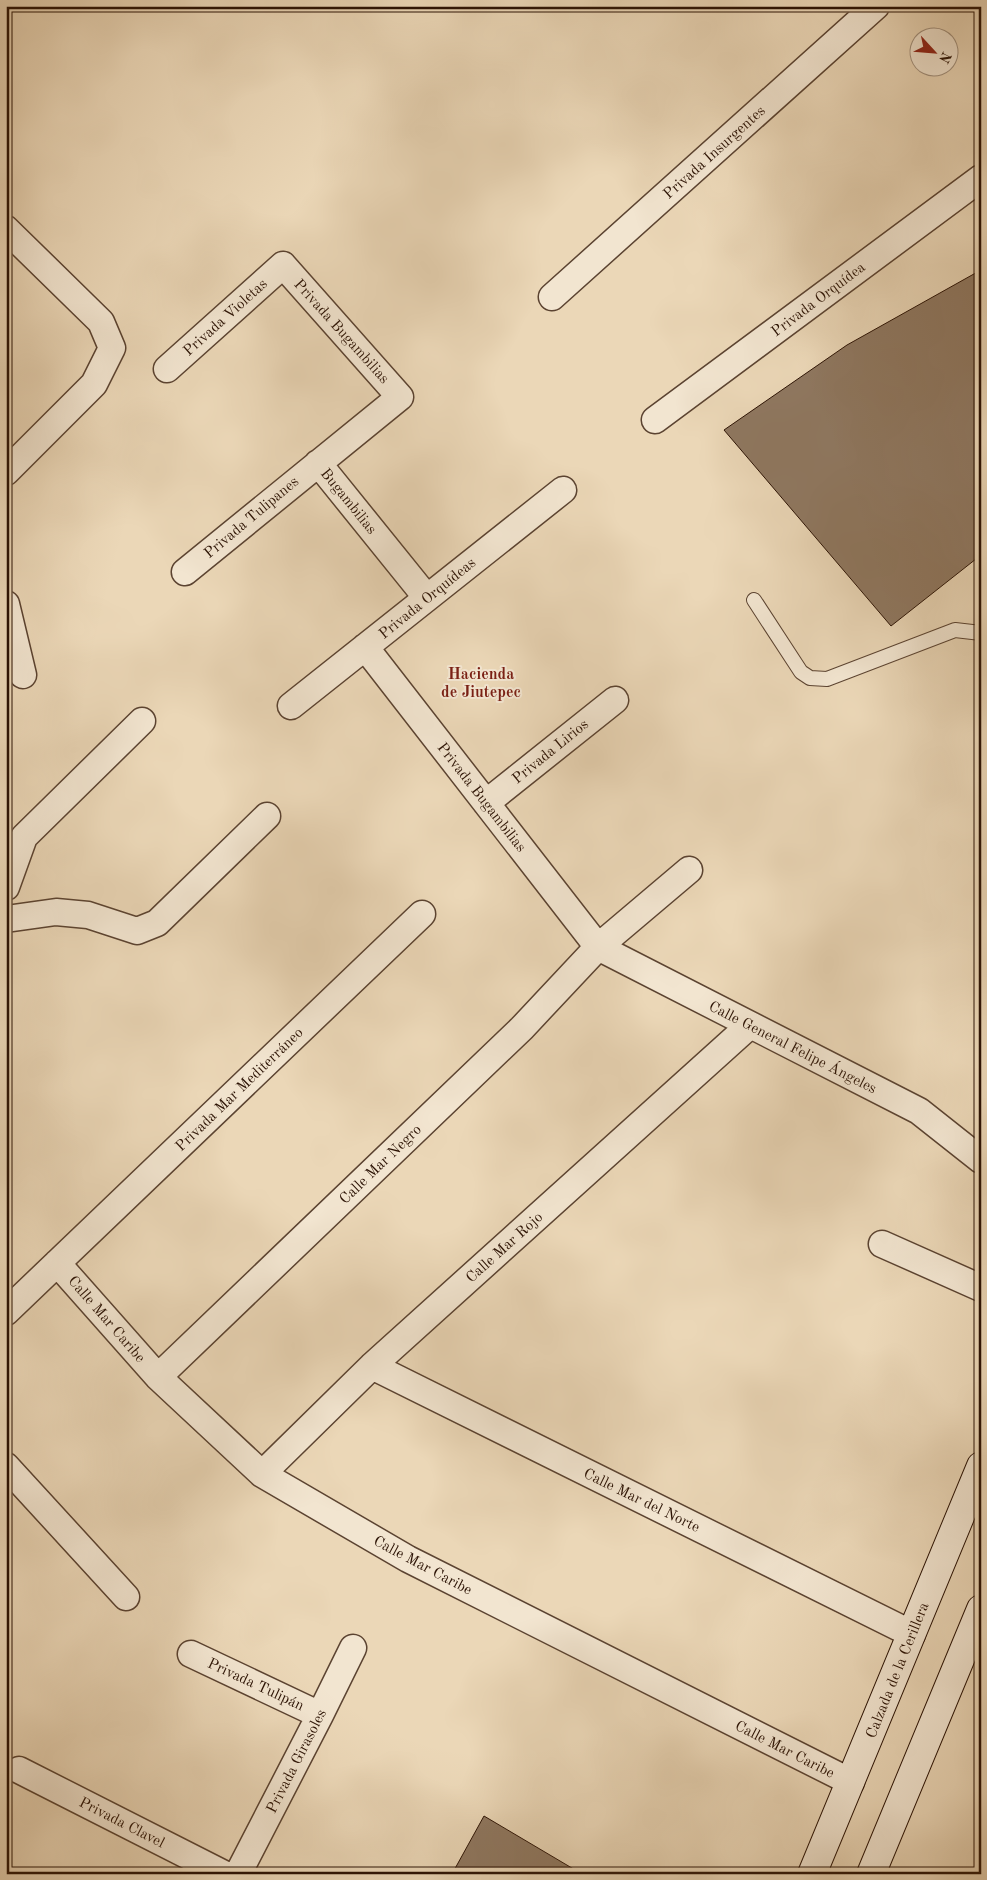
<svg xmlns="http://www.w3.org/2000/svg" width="987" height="1880" viewBox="0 0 987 1880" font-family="'Old Standard TT',serif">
	<rect width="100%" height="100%" fill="#ebd7b7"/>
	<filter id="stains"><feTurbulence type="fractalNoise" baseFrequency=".004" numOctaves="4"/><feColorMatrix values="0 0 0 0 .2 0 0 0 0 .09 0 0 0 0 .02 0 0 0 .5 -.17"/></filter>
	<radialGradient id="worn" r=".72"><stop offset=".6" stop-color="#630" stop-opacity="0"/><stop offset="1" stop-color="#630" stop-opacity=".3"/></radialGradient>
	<!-- building -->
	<path fill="#8f7861" stroke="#2b1204" d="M981 270V555L891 626 724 430 847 345Z
		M484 1816 582 1874H452Z"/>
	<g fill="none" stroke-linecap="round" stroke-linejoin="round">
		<!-- lane casing -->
		<g stroke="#5b4331" stroke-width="16">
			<path id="lane" d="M754 600 801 672 810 678 827 679 955 630 981 633"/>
		</g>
		<!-- street casing -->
		<g stroke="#5b4331" stroke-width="29">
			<path id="street" d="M6 229 101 322 112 348 94 384 6 472
				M552 297 876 6
				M167 369 283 265 400 397 185 572
				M655 420 981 178
				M318 463 427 598
				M6 604 23 675
				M365 647 598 947 919 1111 981 1160
				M291 706 563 490
				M486 803 615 700
				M6 887 24 837 142 721
				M6 919 56 912 88 915 137 931 157 923 267 816
				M882 1244 981 1288
				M57 1263 158 1377 262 1474 408 1559 851 1782
				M6 1312 422 914
				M372 1366 912 1634
				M158 1377 522 1028 598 947 689 870
				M6 1466 126 1597
				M262 1474 372 1366 750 1025
				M191 1654 320 1715
				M19 1770 224 1874
				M238 1874 320 1715 353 1648"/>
		</g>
		<!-- secondary casing -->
		<g stroke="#2b1204" stroke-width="30">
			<path id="secondary" d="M812 1874 981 1466
				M871 1874 981 1609"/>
		</g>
		<!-- lane -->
		<use href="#lane" stroke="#f2e5d0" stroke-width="14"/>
		<!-- street -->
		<use href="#street" stroke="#f2e5d0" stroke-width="26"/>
		<!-- secondary -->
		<use href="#secondary" stroke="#f2e5d0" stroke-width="28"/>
	</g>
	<g text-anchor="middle" stroke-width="4" stroke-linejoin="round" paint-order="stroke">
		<!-- street labels -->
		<g font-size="15" fill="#2b1204" stroke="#f2e5d0">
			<text transform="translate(714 152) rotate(-42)" y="5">Privada Insurgentes</text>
			<text transform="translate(818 299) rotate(-37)" y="5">Privada Orquídea</text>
			<text transform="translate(225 317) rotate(-42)" y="5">Privada Violetas</text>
			<text transform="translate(342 331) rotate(48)" y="5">Privada Bugambilias</text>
			<text transform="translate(349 501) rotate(51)" y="5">Bugambilias</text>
			<text transform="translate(251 517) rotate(-40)" y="5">Privada Tulipanes</text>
			<text transform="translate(427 598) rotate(-39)" y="5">Privada Orquídeas</text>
			<text transform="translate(550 751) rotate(-39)" y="5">Privada Lirios</text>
			<text transform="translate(482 797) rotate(52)" y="5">Privada Bugambilias</text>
			<text transform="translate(793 1047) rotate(27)" y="5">Calle General Felipe Ángeles</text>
			<text transform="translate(239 1089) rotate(-44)" y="5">Privada Mar Mediterráneo</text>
			<text transform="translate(380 1164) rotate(-44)" y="5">Calle Mar Negro</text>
			<text transform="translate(504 1247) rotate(-42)" y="5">Calle Mar Rojo</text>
			<text transform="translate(107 1319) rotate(49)" y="5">Calle Mar Caribe</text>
			<text transform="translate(642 1500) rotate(26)" y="5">Calle Mar del Norte</text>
			<text transform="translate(423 1565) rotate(28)" y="5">Calle Mar Caribe</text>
			<text transform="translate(897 1670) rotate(-68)" y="5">Calzada de la Cerillera</text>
			<text transform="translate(256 1684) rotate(25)" y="5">Privada Tulipán</text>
			<text transform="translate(785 1749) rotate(27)" y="5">Calle Mar Caribe</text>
			<text transform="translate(296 1761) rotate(-63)" y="5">Privada Girasoles</text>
			<text transform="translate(122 1822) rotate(27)" y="5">Privada Clavel</text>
		</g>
		<!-- neighbourhood labels -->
		<g font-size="16" font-weight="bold" fill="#7a1f14" stroke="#f2e5d0">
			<text x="481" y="679">Hacienda<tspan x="481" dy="18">de Jiutepec</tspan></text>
		</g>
	</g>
	<!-- margin -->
	<rect width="987" height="1880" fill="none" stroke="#ebd7b7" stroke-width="25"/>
	<rect x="8" y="8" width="972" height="1865" fill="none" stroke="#2b1204" stroke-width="2.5"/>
	<rect x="12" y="12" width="962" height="1855" fill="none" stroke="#2b1204"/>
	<!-- north arrow -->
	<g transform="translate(934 52) rotate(116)"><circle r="24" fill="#f2e5d0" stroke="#a2917e"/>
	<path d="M0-4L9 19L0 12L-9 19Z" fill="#8f2418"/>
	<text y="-8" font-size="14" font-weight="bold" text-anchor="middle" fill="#2b1204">N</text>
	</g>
	<rect width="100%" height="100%" filter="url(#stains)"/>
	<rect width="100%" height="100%" fill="url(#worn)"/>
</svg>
